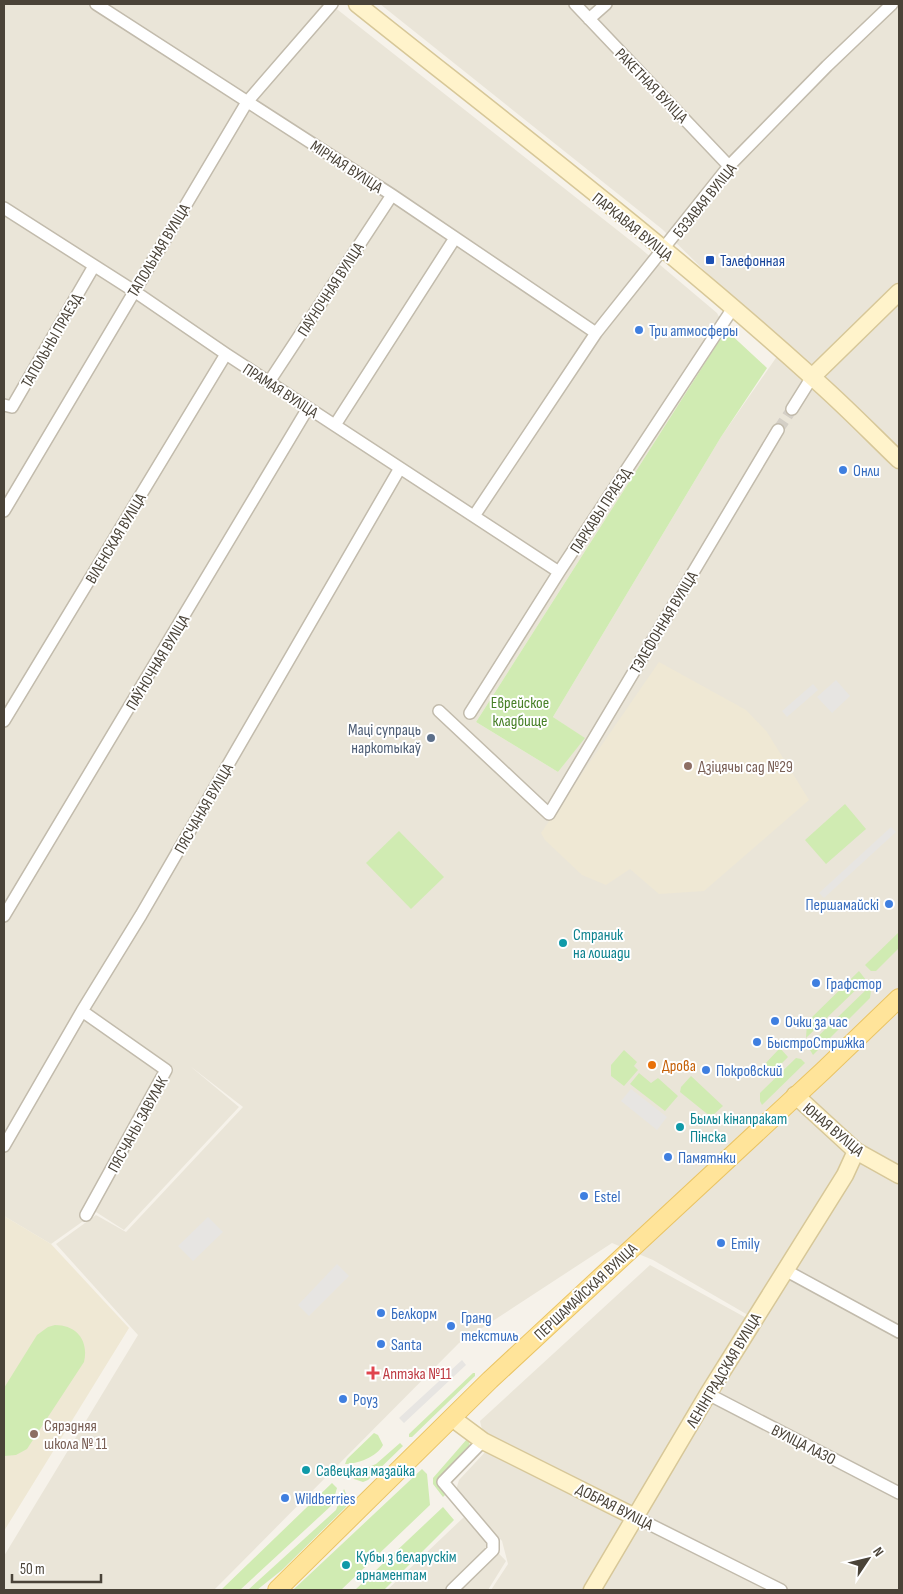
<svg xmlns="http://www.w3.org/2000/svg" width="903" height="1594" viewBox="0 0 903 1594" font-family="'Sofia Sans Condensed',sans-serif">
	<rect width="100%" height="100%" fill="#f6f2ea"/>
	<!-- residential -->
	<path fill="#eae5d8" d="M4 4H323L338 10 640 248 717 313 726 330 476 722 558 772 584 738 553 717 721 437 780 352 813 378 899 293V1590H491L508 1564 502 1541 456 1490 459 1480 487 1450 480 1421 650 1265 761 1326 834 1208 760 1322 653 1260 612 1243 459 1343 214 1590H4V1556L138 1335 56 1244 96 1215 126 1232 243 1107 190 1066 239 1107 124 1230 96 1212 51 1244 4 1216Z
		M380 4H899V291L812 376 662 229Z
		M464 1517 506 1561 488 1590H387Z"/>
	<!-- education -->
	<path fill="#efe8d4" d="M659 662 746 710 767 732 809 800 704 891 659 894 630 869 606 885 582 875 545 840 541 833Z
		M4 1216 51 1244 129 1328 4 1531Z"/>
	<!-- green -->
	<path fill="#d0ebb2" d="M726 330 767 368 721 437 553 717 585 738 558 772 476 722Z
		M845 804 866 829 826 864 805 840Z
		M399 831 444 877 411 909 366 863Z
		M899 932V948L876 971H871L865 965Z
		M859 971 866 980 806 1038 807 1022Z
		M869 987 871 990 870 998 813 1055 810 1050 811 1043Z
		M780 1048 788 1057 774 1071 762 1067Z
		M624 1050 637 1062 634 1066 638 1070 624 1086 611 1076V1065Z
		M796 1058 801 1059 805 1063 762 1105 760 1101V1093Z
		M639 1073 651 1083 658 1078 678 1096 665 1111 630 1084Z
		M691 1076 723 1106 711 1117 680 1092 681 1087Z
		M55 1325C77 1325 89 1341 84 1362L27 1449 16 1455 4 1456V1388L37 1335 48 1327Z
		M473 1373H475V1376L412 1437H409V1434Z
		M374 1433 378 1435 383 1445C377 1457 357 1464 345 1464L347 1459Z
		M467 1439 469 1441 470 1448 437 1481 445 1495 443 1497 433 1484V1478Z
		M400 1443 403 1446 368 1480 363 1482 354 1479 353 1476 355 1473 376 1464Z
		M422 1469 427 1474 430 1505 341 1590H293Z
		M332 1483 337 1488 332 1505 240 1590H221Z
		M344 1489 349 1501 346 1507 282 1570 257 1590H248L336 1510Z
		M443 1507 454 1520 384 1590H355Z"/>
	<!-- parking -->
	<path fill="#e7e5e2" d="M836 680 850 696 832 713 817 697Z
		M813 684 818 690 787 717 782 711Z
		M891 827 896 832 824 898 819 893Z
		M631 1089 667 1117 657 1130 621 1101Z
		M208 1217 223 1232 193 1261 178 1246Z
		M337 1264 349 1276 309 1316 298 1305Z
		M462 1360 466 1365 404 1423 399 1418Z"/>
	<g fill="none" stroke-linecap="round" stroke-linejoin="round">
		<!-- street-tunnel -->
		<path stroke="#d4cfc6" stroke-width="11" stroke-dasharray="11 5.5" stroke-linecap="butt" d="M778 430 792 409"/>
		<!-- street casing -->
		<g stroke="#c2bbac" stroke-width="14">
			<path id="street" d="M96 4 392 195 596 333
				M575 4 729 166
				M589 19 606 4
				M4 208 134 291 226 354 559 572
				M269 382 392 195
				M4 405 12 407 94 266
				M792 409 812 377
				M335 425 455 238
				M4 511 247 102 332 4
				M474 516 596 333 729 166 827 66 892 4
				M439 711 549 814 778 430
				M470 713 559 572 733 308
				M4 721 226 354
				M4 916 308 408
				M82 1011 166 1070 86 1215
				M4 1146 82 1011 141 915 400 468
				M785 1270 899 1332
				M708 1394 899 1493
				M635 1517 781 1590
				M452 1590 493 1550V1541L443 1482 483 1441"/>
		</g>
		<!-- secondary casing -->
		<g stroke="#d7c798" stroke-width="19">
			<path id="secondary" d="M357 4C510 126 666 245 812 377 842 403 870 432 899 460
				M812 377 899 292
				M795 1095 856 1151 899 1175
				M452 1418 483 1441 635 1517
				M592 1590 708 1394 845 1175 856 1151"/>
		</g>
		<!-- primary casing -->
		<g stroke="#eac464" stroke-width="20">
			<path id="primary" d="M277 1590 490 1380 823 1071 899 998"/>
		</g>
		<!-- street -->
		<use href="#street" stroke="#fff" stroke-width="11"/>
		<!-- secondary -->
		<use href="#secondary" stroke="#fff3cb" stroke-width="16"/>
		<!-- primary -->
		<use href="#primary" stroke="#ffe49a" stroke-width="18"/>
	</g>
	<!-- markers -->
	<rect fill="#1a4fb4" stroke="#fff" stroke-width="2" x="705" y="255" width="10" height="10" rx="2.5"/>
	<g fill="#3f7fe0" stroke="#fff" stroke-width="2">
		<circle cx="639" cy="330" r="5"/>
		<circle cx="843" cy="470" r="5"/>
		<circle cx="889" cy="904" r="5"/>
		<circle cx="816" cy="983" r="5"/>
		<circle cx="775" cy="1021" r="5"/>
		<circle cx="757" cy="1042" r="5"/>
		<circle cx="706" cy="1070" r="5"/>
		<circle cx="668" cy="1157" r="5"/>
		<circle cx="584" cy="1196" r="5"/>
		<circle cx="721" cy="1243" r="5"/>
		<circle cx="381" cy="1313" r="5"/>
		<circle cx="451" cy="1326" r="5"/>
		<circle cx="381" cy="1344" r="5"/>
		<circle cx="343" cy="1399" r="5"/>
		<circle cx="285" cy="1498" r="5"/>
	</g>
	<circle fill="#5c6f8a" stroke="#fff" stroke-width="2" cx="431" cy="738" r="5"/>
	<g fill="#8d6e63" stroke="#fff" stroke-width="2">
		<circle cx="688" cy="766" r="5"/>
		<circle cx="34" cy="1434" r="5"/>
	</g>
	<g fill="#0f9aa8" stroke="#fff" stroke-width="2">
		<circle cx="563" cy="943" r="5"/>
		<circle cx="680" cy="1127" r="5"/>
		<circle cx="306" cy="1470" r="5"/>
		<circle cx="346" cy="1565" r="5"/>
	</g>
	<circle fill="#e8710a" stroke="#fff" stroke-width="2" cx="652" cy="1065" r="5"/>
	<path fill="#e0444e" stroke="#fff" stroke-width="2" d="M370.5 1365.5h5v5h5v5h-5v5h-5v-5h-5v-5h5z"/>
	<g text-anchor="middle" stroke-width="4" stroke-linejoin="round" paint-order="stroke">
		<!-- street labels -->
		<g font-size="16" fill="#4a4338" stroke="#fff">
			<text transform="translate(652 85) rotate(46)" y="6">РАКЕТНАЯ ВУЛІЦА</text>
			<text transform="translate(347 166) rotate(33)" y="6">МІРНАЯ ВУЛІЦА</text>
			<text transform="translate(704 200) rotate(-51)" y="6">БЭЗАВАЯ ВУЛІЦА</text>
			<text transform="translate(633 226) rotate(39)" y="6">ПАРКАВАЯ ВУЛІЦА</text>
			<text transform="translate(158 250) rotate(-59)" y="6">ТАПОЛЬНАЯ ВУЛІЦА</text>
			<text transform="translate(330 289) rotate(-57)" y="6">ПАЎНОЧНАЯ ВУЛІЦА</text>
			<text transform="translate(51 340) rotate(-60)" y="6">ТАПОЛЬНЫ ПРАЕЗД</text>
			<text transform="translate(281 390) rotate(33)" y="6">ПРАМАЯ ВУЛІЦА</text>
			<text transform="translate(600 510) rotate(-57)" y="6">ПАРКАВЫ ПРАЕЗД</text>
			<text transform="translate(115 538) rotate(-59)" y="6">ВІЛЕНСКАЯ ВУЛІЦА</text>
			<text transform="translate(663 622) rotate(-59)" y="6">ТЭЛЕФОННАЯ ВУЛІЦА</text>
			<text transform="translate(157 662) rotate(-59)" y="6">ПАЎНОЧНАЯ ВУЛІЦА</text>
			<text transform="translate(203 808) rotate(-60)" y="6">ПЯСЧАНАЯ ВУЛІЦА</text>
			<text transform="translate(137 1124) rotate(-61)" y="6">ПЯСЧАНЫ ЗАВУЛАК</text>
			<text transform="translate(834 1129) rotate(40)" y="6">ЮНАЯ ВУЛІЦА</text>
			<text transform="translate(585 1291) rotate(-43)" y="6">ПЕРШАМАЙСКАЯ ВУЛІЦА</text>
			<text transform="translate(723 1370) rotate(-59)" y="6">ЛЕНІНГРАДСКАЯ ВУЛІЦА</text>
			<text transform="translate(804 1444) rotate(27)" y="6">ВУЛІЦА ЛАЗО</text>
			<text transform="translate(615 1506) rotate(27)" y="6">ДОБРАЯ ВУЛІЦА</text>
		</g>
		<!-- transit labels -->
		<g font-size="16" fill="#164399" stroke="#fff" text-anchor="start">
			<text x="720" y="266">Тэлефонная</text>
		</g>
		<!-- shop labels -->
		<g font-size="16" fill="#366cbe" stroke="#fff" text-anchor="start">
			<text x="649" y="336">Три атмосферы</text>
			<text x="853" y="476">Онли</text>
			<text x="879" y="910" text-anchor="end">Першамайскі</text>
			<text x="826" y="989">Графстор</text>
			<text x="785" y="1027">Очки за час</text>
			<text x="767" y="1048">БыстроСтрижка</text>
			<text x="716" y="1076">Покровский</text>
			<text x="678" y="1163">Памятнки</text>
			<text x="594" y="1202">Estel</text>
			<text x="731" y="1249">Emily</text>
			<text x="391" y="1319">Белкорм</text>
			<text x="461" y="1323">Гранд<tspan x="461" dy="18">текстиль</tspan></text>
			<text x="391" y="1350">Santa</text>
			<text x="353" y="1405">Роуз</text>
			<text x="295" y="1504">Wildberries</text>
		</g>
		<!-- park labels -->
		<g font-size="16" fill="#478027" stroke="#fff">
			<text x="520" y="708">Еврейское<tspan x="520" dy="18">кладбище</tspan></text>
		</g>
		<!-- service labels -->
		<g font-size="16" fill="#4e5e75" stroke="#fff" text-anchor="end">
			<text x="421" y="735">Маці супраць<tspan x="421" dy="18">наркотыкаў</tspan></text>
		</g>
		<!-- education labels -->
		<g font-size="16" fill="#785e54" stroke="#fff" text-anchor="start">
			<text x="698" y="772">Дзіцячы сад №29</text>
			<text x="44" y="1431">Сярэдняя<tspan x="44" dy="18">школа № 11</tspan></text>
		</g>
		<!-- culture labels -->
		<g font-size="16" fill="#0d838f" stroke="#fff" text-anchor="start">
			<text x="573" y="940">Страник<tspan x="573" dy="18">на лошади</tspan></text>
			<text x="690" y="1124">Былы кінапракат<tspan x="690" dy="18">Пінска</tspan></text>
			<text x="316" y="1476">Савецкая мазайка</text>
			<text x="356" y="1562">Кубы з беларускім<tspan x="356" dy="18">арнаментам</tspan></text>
		</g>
		<!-- food labels -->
		<g font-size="16" fill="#c56008" stroke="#fff" text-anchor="start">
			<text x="662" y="1071">Дрова</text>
		</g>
		<!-- health labels -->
		<g font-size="16" fill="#be3a42" stroke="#fff" text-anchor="start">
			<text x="383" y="1379">Аптэка №11</text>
		</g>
	</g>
	<!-- border -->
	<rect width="903" height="1594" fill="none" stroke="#4a4338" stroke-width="10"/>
	<!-- north arrow -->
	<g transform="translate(868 1559) rotate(55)" stroke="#ffffff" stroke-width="4" paint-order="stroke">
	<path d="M0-4L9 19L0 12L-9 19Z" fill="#4a4338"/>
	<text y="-8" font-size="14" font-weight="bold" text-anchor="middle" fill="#4a4338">N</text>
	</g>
	<!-- scale -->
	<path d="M12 1574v8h89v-8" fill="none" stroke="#4a4338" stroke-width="2.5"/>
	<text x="20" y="1574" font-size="15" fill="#4a4338" stroke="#ffffff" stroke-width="4" paint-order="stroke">50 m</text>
</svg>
